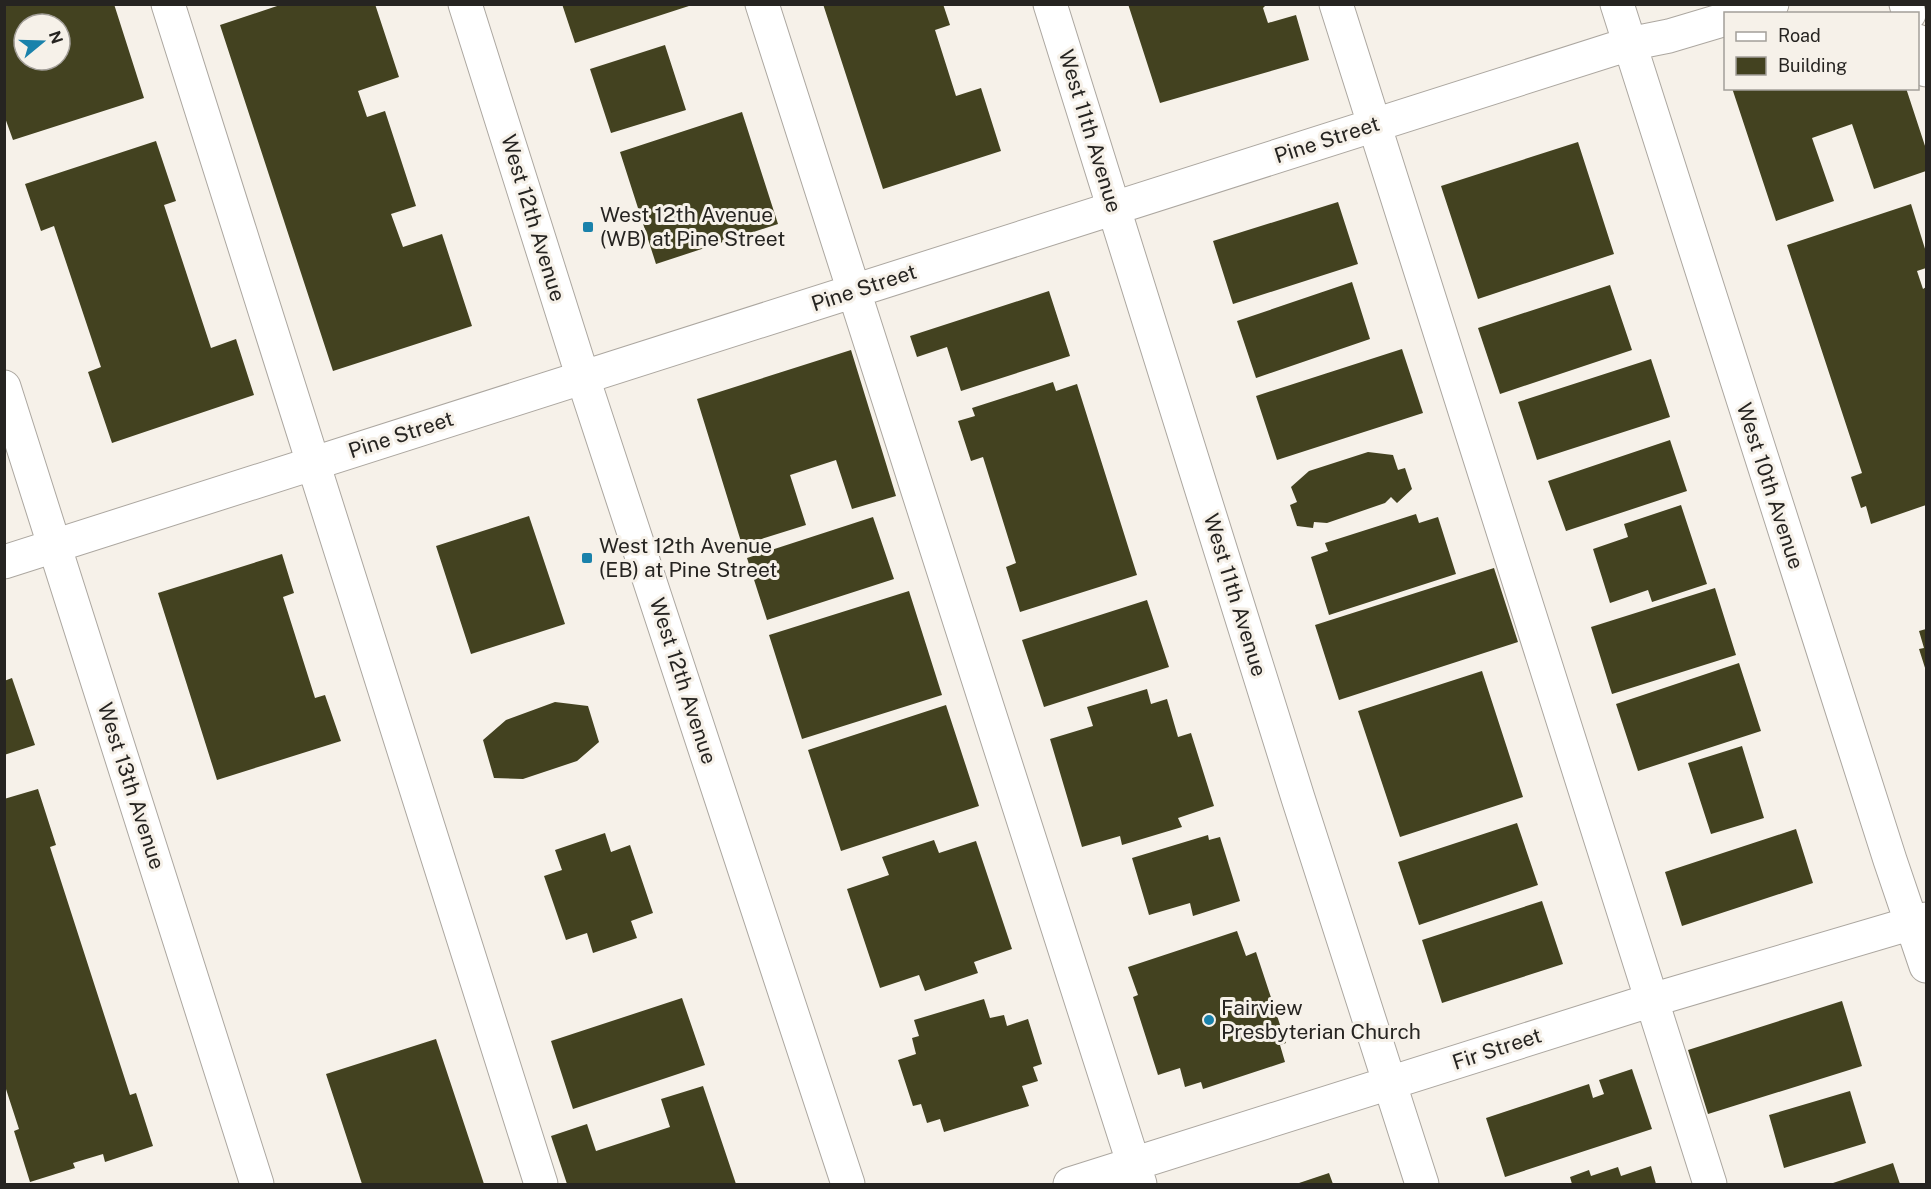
<svg xmlns="http://www.w3.org/2000/svg" width="1931" height="1189" viewBox="0 0 1931 1189" font-family="'Public Sans',sans-serif">
	<rect width="100%" height="100%" fill="#f6f1e9"/>
	<!-- building -->
	<path fill="#434220" fill-rule="evenodd" d="M4 4H114L144 98 13 140 4 115ZM24 24H60V60H24Z
		M283 4H375L399 77 358 91 367 117 385 111 416 206 391 214 403 247 442 234 472 326 333 371 220 25Z
		M562 4H692V5L575 43Z
		M823 4H943L950 25 935 30 956 96 981 88 1001 151 883 189Z
		M1128 4H1267L1263 8 1268 23 1296 15 1309 60 1160 103Z
		M665 45 686 110 611 133 590 69Z
		M1732 88H1906L1926 149V171L1874 189 1852 124 1812 138 1834 201 1776 221Z
		M742 112 778 224 656 264 620 152Z
		M156 141 176 201 164 205 211 348 236 339 254 395 112 443 88 372 101 367 54 226 41 231 25 184Z
		M1578 142 1614 254 1478 299 1441 186Z
		M1338 202 1358 264 1233 304 1213 241Z
		M1911 204 1926 252V268L1917 271 1923 289 1926 287V505L1871 524 1866 506 1861 508 1851 477 1862 473 1787 245Z
		M1352 282 1370 339 1256 378 1237 321Z
		M1610 285 1632 350 1500 394 1478 328Z
		M1049 291 1070 356 961 391 947 347 917 357 910 336Z
		M1402 349 1423 413 1277 460 1256 396Z
		M851 350 896 496 852 509 836 460 790 475 806 525 742 545 697 399Z
		M1651 359 1670 417 1537 460 1518 402Z
		M1053 382 1056 391 1077 384 1137 575 1020 612 1006 567 1016 563 983 457 971 461 958 421 975 416 972 408Z
		M1670 440 1687 491 1566 531 1548 481Z
		M1368 452 1393 455 1398 470 1405 468 1412 489 1397 503 1391 497 1385 503 1327 523 1314 522 1313 528 1297 526 1290 505 1297 502 1291 487 1309 471Z
		M1681 505 1707 584 1652 602 1648 590 1610 603 1593 549 1628 537 1624 524Z
		M1416 514 1419 523 1438 517 1456 574 1329 615 1311 557 1328 551 1325 543Z
		M529 516 565 624 471 654 436 546Z
		M873 517 894 579 767 620 747 558Z
		M282 554 294 593 283 597 315 698 325 695 341 741 217 780 158 593Z
		M1494 568 1518 642 1339 700 1315 625Z
		M1715 588 1736 655 1612 694 1591 627Z
		M909 591 942 695 802 739 769 635Z
		M1147 600 1169 667 1044 707 1022 640Z
		M1926 629V671L1919 649 1924 648 1919 631Z
		M1739 663 1761 731 1638 771 1616 704Z
		M1482 671 1523 797 1400 837 1358 711Z
		M12 678 35 745 4 755V681Z
		M1147 689 1151 704 1167 699 1178 737 1191 733 1214 806 1178 818 1182 827 1122 845 1120 836 1082 847 1050 739 1093 726 1087 707Z
		M555 702 588 706 599 742 577 761 523 779 494 778 483 740 506 720Z
		M946 705 979 806 841 851 808 750Z
		M1742 746 1764 818 1711 834 1688 763Z
		M38 789 56 845 50 847 130 1095 136 1093 153 1146 105 1162 103 1154 73 1163 75 1168 30 1182 14 1131 19 1129 4 1083V799Z
		M1517 823 1538 885 1419 925 1398 862Z
		M1796 829 1813 883 1682 926 1665 872Z
		M605 833 611 852 630 845 653 913 631 921 637 938 593 953 587 933 566 940 544 876 562 870 555 850Z
		M1208 835 1209 840 1220 837 1240 901 1193 916 1190 903 1149 915 1132 858Z
		M934 840 939 853 976 841 1012 949 974 962 978 973 925 991 919 975 880 988 847 889 889 875 882 857Z
		M1542 901 1563 964 1442 1003 1422 940Z
		M1237 931 1246 956 1256 952 1286 1043 1280 1045 1285 1062 1203 1089 1201 1082 1185 1087 1180 1068 1158 1075 1133 997 1138 995 1128 967Z
		M682 998 705 1065 573 1109 551 1041Z
		M984 999 990 1018 1004 1015 1007 1026 1028 1019 1042 1064 1033 1067 1038 1081 1022 1086 1029 1106 944 1132 940 1119 927 1123 921 1104 913 1106 898 1060 916 1054 912 1038 919 1036 914 1020Z
		M1842 1001 1862 1066 1708 1114 1688 1050Z
		M436 1039 484 1184H362L326 1074Z
		M1632 1069 1652 1129 1505 1177 1486 1118 1589 1084 1593 1098 1604 1094 1599 1080Z
		M703 1086 736 1184H567L551 1136 587 1124 596 1151 670 1127 661 1099Z
		M1850 1091 1866 1143 1784 1168 1769 1115Z
		M1893 1163 1900 1184H1830Z
		M1651 1166 1656 1184H1572L1570 1177 1589 1170 1591 1176 1618 1167 1621 1176Z
		M1329 1173 1333 1184H1296Z"/>
	<g fill="none" stroke-linecap="round" stroke-linejoin="round">
		<!-- minor casing -->
		<g stroke="#aca7a0" stroke-width="35">
			<path id="minor" d="M168 4 541 1184
				M465 4 583 378 848 1184
				M762 4 1140 1184
				M1050 4 1298 798 1422 1184
				M1336 4 1710 1184
				M1617 4 1890 860 1926 966
				M1906 4 1909 14
				M1743 14 1772 4
				M1918 41 1926 70
				M4 387 257 1184
				M4 562 1629 44 1669 36 1726 19
				M1070 1184 1652 1000 1926 919"/>
		</g>
		<!-- minor -->
		<use href="#minor" stroke="#fff" stroke-width="33"/>
	</g>
	<!-- markers -->
	<g fill="#1a82ab" stroke="#f6f1e9" stroke-width="2">
		<rect x="582" y="221" width="12" height="12" rx="3"/>
		<rect x="581" y="552" width="12" height="12" rx="3"/>
		<circle cx="1209" cy="1020" r="6"/>
	</g>
	<g text-anchor="middle" stroke-width="6" stroke-linejoin="round" paint-order="stroke">
		<!-- street labels -->
		<g font-size="21" fill="#262421" stroke="#f6f1e9">
			<text transform="translate(1090 131) rotate(73)" y="7">West 11th Avenue</text>
			<text transform="translate(1327 140) rotate(-18)" y="7">Pine Street</text>
			<text transform="translate(533 218) rotate(73)" y="7">West 12th Avenue</text>
			<text transform="translate(864 288) rotate(-18)" y="7">Pine Street</text>
			<text transform="translate(401 435) rotate(-18)" y="7">Pine Street</text>
			<text transform="translate(1770 486) rotate(72)" y="7">West 10th Avenue</text>
			<text transform="translate(1235 595) rotate(73)" y="7">West 11th Avenue</text>
			<text transform="translate(683 681) rotate(72)" y="7">West 12th Avenue</text>
			<text transform="translate(131 786) rotate(72)" y="7">West 13th Avenue</text>
			<text transform="translate(1497 1049) rotate(-18)" y="7">Fir Street</text>
		</g>
		<!-- poi labels -->
		<g font-size="21" fill="#262421" stroke="#f6f1e9" text-anchor="start">
			<text x="600" y="222">West 12th Avenue<tspan x="600" dy="24">(WB) at Pine Street</tspan></text>
			<text x="599" y="553">West 12th Avenue<tspan x="599" dy="24">(EB) at Pine Street</tspan></text>
			<text x="1221" y="1015">Fairview<tspan x="1221" dy="24">Presbyterian Church</tspan></text>
		</g>
	</g>
	<!-- border -->
	<rect width="1931" height="1189" fill="none" stroke="#262421" stroke-width="12"/>
	<!-- legend -->
	<rect x="1724" y="12" width="195" height="78" fill="#f6f1e9" stroke="#a39f99" stroke-width="1.5"/>
	<rect x="1736" y="32" width="30" height="9" fill="#ffffff" stroke="#a39f99" stroke-width="1.5"/>
	<text x="1778" y="42" font-size="18" fill="#262421">Road</text>
	<rect x="1736" y="57" width="30" height="18" fill="#434220" stroke="#a39f99" stroke-width="1.5"/>
	<text x="1778" y="72" font-size="18" fill="#262421">Building</text>
	<!-- north arrow -->
	<g transform="translate(42 42) rotate(71)"><circle r="28" fill="#f6f1e9" stroke="#a39f99" stroke-width="1.5"/>
	<path d="M0-4.5L10 22L0 15L-10 22Z" fill="#1a82ab"/>
	<text y="-9" font-size="16" font-weight="bold" text-anchor="middle" fill="#262421">N</text>
	</g>
</svg>
